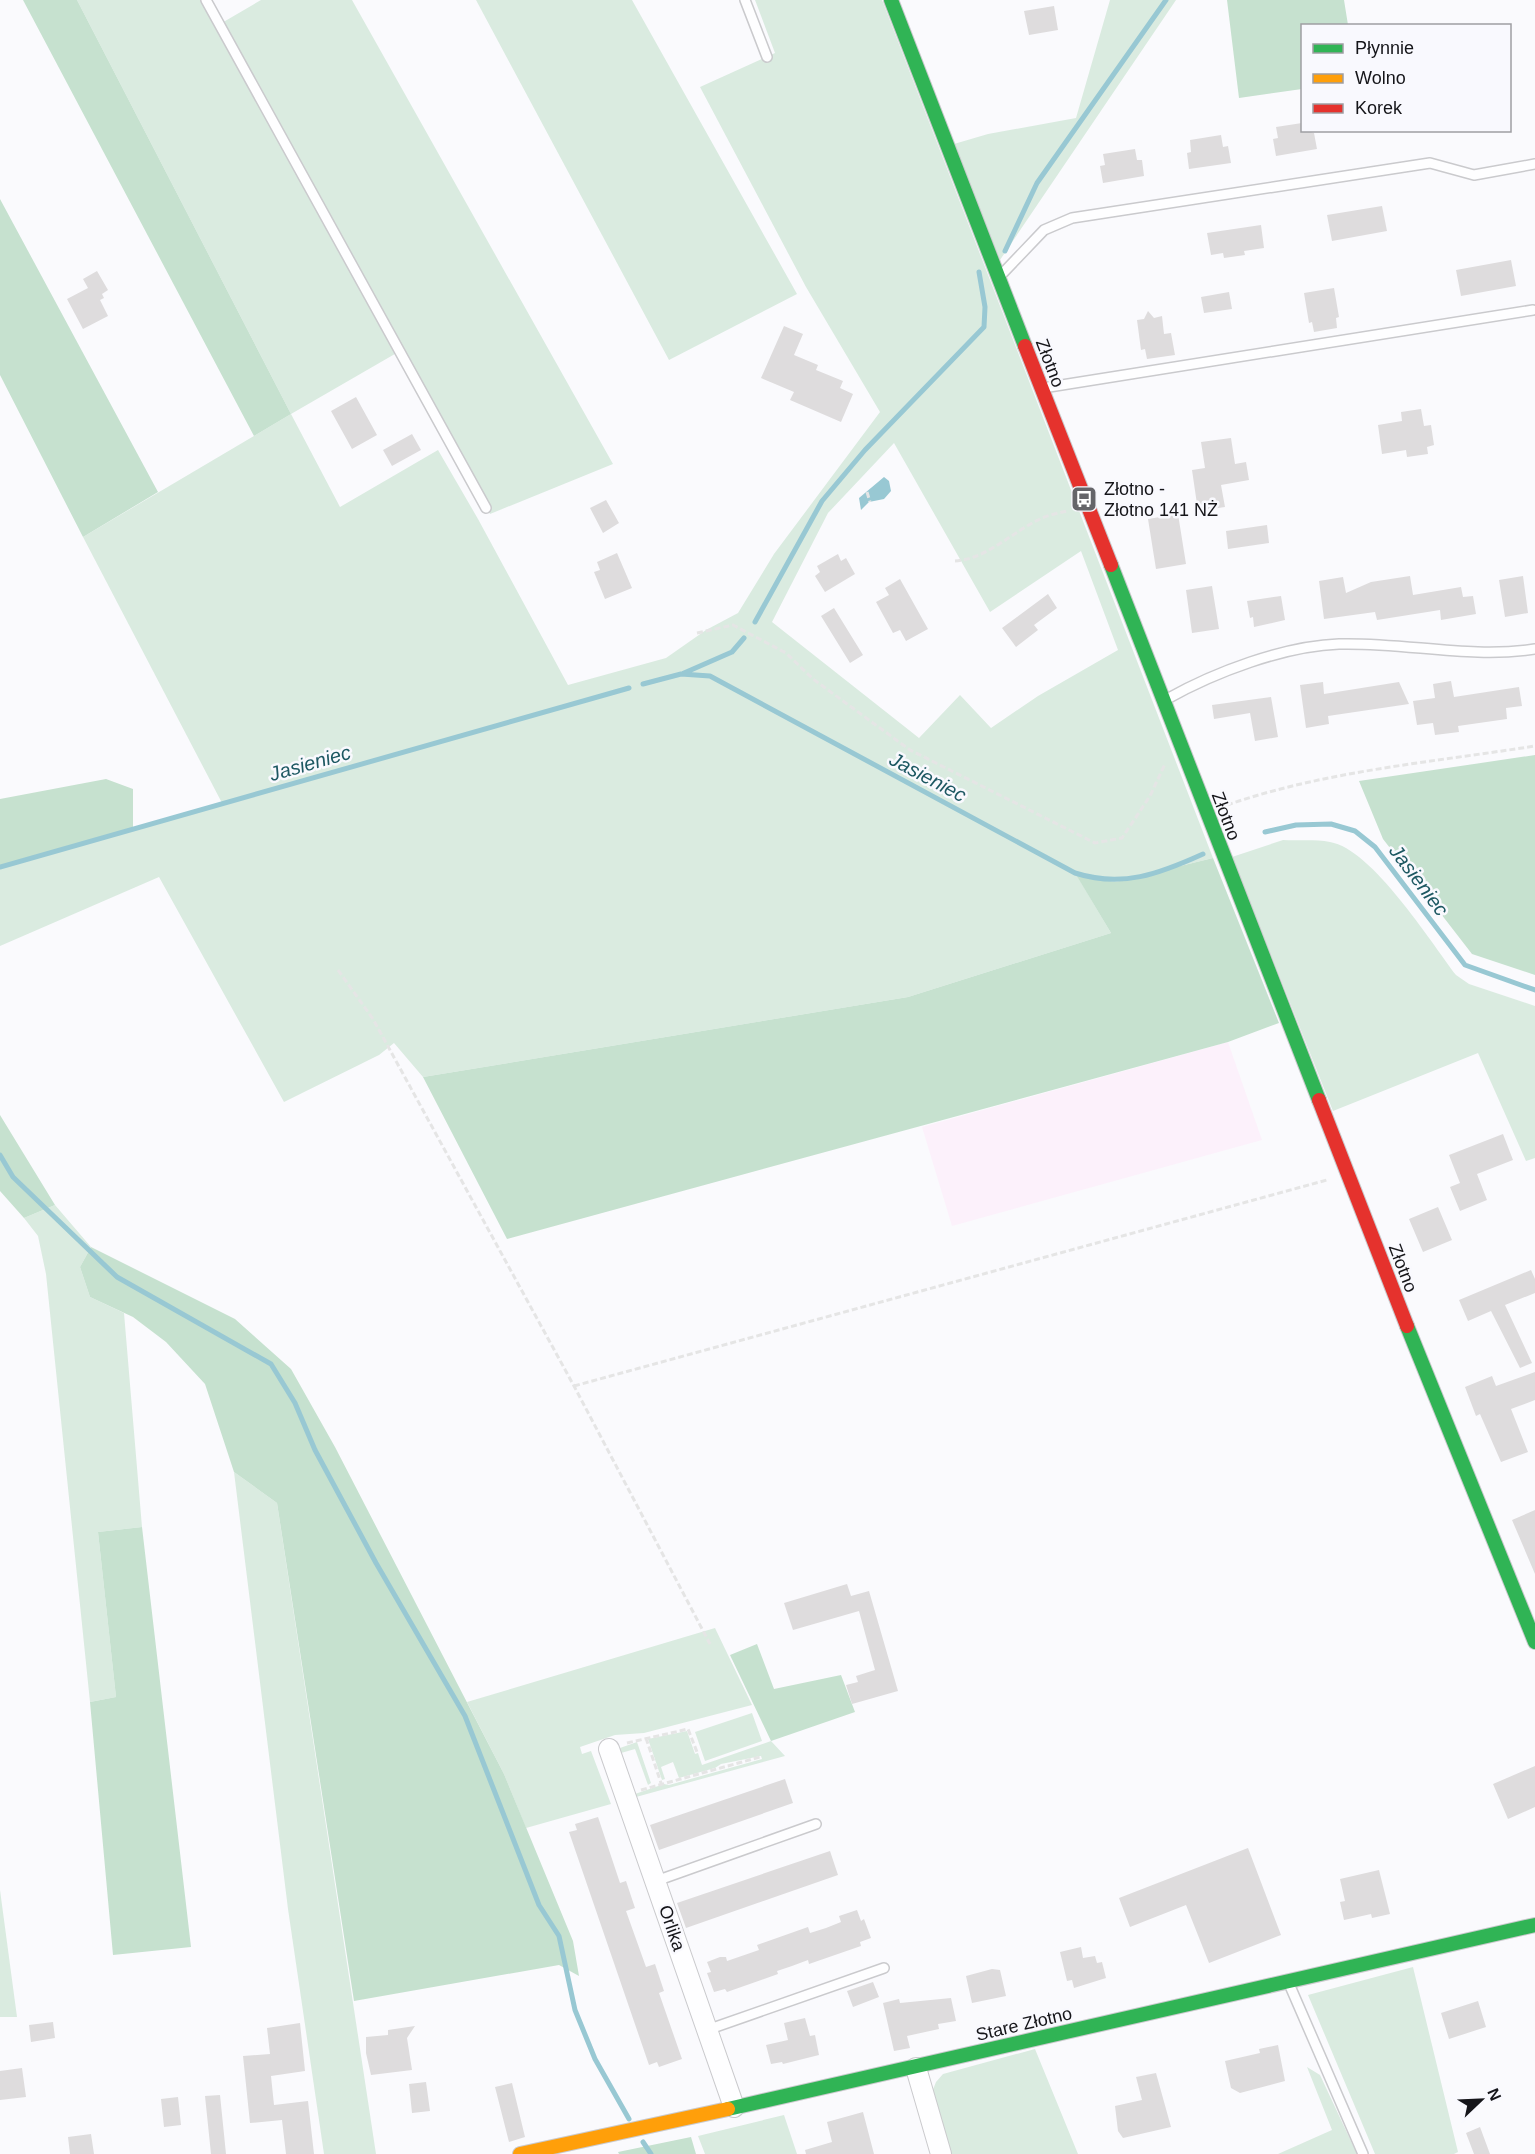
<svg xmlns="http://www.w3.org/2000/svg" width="1535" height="2154" viewBox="0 0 1535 2154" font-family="Arial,sans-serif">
	<rect width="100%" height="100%" fill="#fafafd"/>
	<!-- industrial -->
	<path fill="#fcf1fb" d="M1228 1042 1262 1140 952 1226 922 1127Z"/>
	<!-- green -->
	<path fill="#daebe0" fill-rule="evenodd" d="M77 0H207L220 24 261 0H352L613 464 490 514 400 351 291 414 340 507 438 450 478 519 568 685 666 658 706 630 738 613 774 554 880 412 806 287 700 87 775 53 755 0H882L1213 858 1115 882 1076 874 1111 933 908 997 423 1077 394 1043 379 1055 284 1102 159 877 0 946V867L222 803 83 537 291 414ZM894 443 990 612 1081 551 1118 650 1038 696 991 728 960 695 919 738 772 622 828 513Z
		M476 0H632L797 294 669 360Z
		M1110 0H1176L1000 260 954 144 988 134 1076 118Z
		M1283 840C1298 841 1315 839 1330 842 1372 849 1430 941 1456 975L1469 984 1535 1006V1158L1526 1161 1478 1053 1333 1111 1232 857Z
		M55 1205 91 1247 80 1267 90 1297 124 1313 142 1527 98 1532 116 1697 90 1702 46 1274 38 1236 24 1218Z
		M234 1472 277 1503 376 2154H324L288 1909Z
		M715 1628 752 1705 644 1733 615 1735 580 1747 582 1754 591 1751 611 1804 526 1828 504 1774 467 1702Z
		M752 1713 762 1741 705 1761 695 1732Z
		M687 1731 695 1754 698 1753 702 1765 771 1741 785 1756 636 1797 635 1794 664 1784 669 1785 762 1759 761 1756 721 1764 715 1768 679 1778 673 1762 661 1767 665 1779 662 1780 648 1739Z
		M637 1742 651 1783 648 1785 635 1749 621 1753 620 1748Z
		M0 1890 17 2017H0Z
		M1413 1967 1458 2152 1454 2154H1375L1308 1995Z
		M1035 2049 1078 2154H951L932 2092 936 2082 943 2074Z
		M1307 2067 1320 2075 1357 2154H1278L1332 2130Z
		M784 2115 797 2154H705L698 2136Z"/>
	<!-- forest -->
	<path fill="#c6e1cf" d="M23 0H77L291 414 254 436Z
		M1227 0H1344L1348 25 1302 26V89L1239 98Z
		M0 199 158 492 83 537 0 375Z
		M1535 755V975L1472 954 1383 839 1359 781Z
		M106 779 133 789V829L0 867V799Z
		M1213 858 1279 1023 1228 1042 507 1239 423 1077 908 997 1111 933 1075 873 1115 882Z
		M0 1115 55 1205 24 1218 0 1191Z
		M91 1247 235 1319 291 1369 335 1447 504 1774 573 1941 579 1976 559 1965 354 2001 277 1503 234 1472 205 1384 166 1342 133 1317 90 1297 80 1267Z
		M142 1527 191 1947 113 1955 90 1702 116 1697 98 1532Z
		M757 1644 774 1689 841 1675 855 1712 771 1741 730 1655Z
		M691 2137 696 2154H619L618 2152Z"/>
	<!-- water -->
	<path fill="#98c8d3" d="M884 477 889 481 891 491 884 499 869 502 861 510 859 498Z"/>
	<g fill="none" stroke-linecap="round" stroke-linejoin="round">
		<!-- stream -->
		<path stroke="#98c8d3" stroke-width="5" d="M1005 251 1037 183 1166 0
			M755 622 822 501 865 450 984 327 985 307 979 272
			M684 673 732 652 744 638
			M643 684 681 674 710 676 1075 873C1122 888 1159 874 1203 854
			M1265 832 1296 825 1331 824 1355 831 1375 847 1465 965 1535 990
			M0 867 629 688
			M0 1155 13 1177 117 1277 271 1364 295 1403 315 1450 376 1563 465 1716 539 1905 559 1936 575 2010 595 2059 629 2119
			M643 2142 651 2154"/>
	</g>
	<!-- building -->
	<path fill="#dedcdd" d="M1054 6 1058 30 1029 35 1024 11Z
		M1302 123V130L1314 133 1317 149 1276 156 1273 139 1278 138 1276 127Z
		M1221 135 1223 147 1228 146 1231 163 1189 169 1187 153 1191 152 1190 140Z
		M1135 149 1137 160H1142L1144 176 1103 183 1100 166 1105 165 1103 154Z
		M1382 206 1387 231 1332 241 1327 215Z
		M1261 225 1264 248 1244 251 1245 255 1224 258 1223 253 1211 255 1207 233Z
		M1511 260 1516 286 1461 296 1456 270Z
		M97 271 108 290 102 294 104 298 100 300 108 316 83 329 67 299 88 288 83 279Z
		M1334 288 1339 317 1336 318 1337 328 1314 332 1312 322 1309 323 1304 293Z
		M1229 292 1232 309 1204 313 1201 297Z
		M1148 311 1154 318 1162 316 1164 334 1171 333 1175 355 1147 359 1145 349 1141 350 1137 320 1144 319Z
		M784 326 803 334 794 355 818 365 816 370 843 381 840 388 853 394 841 422 790 400 794 392 761 378Z
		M356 397 377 435 352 449 331 411Z
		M1421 409 1424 426 1431 425 1434 445 1427 447 1428 454 1407 457 1406 450 1382 454 1378 425 1402 421 1401 412Z
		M412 434 421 450 392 466 383 450Z
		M1231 438 1235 464 1246 462 1249 480 1221 485 1225 507 1198 511 1192 470 1205 468 1201 442Z
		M606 500 619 523 603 533 590 508Z
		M1178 514 1186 564 1156 569 1148 519Z
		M1267 525 1269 543 1228 549 1226 531Z
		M617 553 632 588 605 599 594 572 600 570 597 562Z
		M838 554 841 561 846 558 855 574 825 592 815 576 820 572 817 566Z
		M1410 576 1413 595 1461 587 1463 597 1473 596 1476 614 1441 620 1440 610 1377 620 1375 612 1324 619 1319 581 1343 577 1346 593 1371 582Z
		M1523 576 1528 613 1505 617 1499 580Z
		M900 579 928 629 906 641 900 630 893 633 876 602 889 595 885 588Z
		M1212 586 1219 629 1192 633 1186 590Z
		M1048 594 1057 608 1034 625 1038 630 1016 647 1002 628Z
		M1281 596 1285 620 1254 627 1253 617 1250 618 1247 601Z
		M834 608 863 655 850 663 821 616Z
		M1451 681 1454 697 1519 687 1522 706 1506 708 1507 719 1458 726 1459 732 1435 735 1433 723 1417 725 1413 701 1435 698 1433 684Z
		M1323 682 1324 694 1399 682 1409 704 1328 716 1329 724 1306 728 1300 685Z
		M1271 697 1278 737 1255 741 1250 713 1214 719 1212 705Z
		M1503 1134 1513 1160 1477 1174 1487 1200 1460 1211 1450 1187 1460 1183 1449 1155Z
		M1438 1207 1452 1240 1423 1252 1409 1219Z
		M1531 1270 1535 1279V1293L1505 1305 1532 1363 1520 1368 1491 1311 1468 1321 1459 1300Z
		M1535 1372V1400L1511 1409 1528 1452 1501 1462 1480 1414 1476 1416 1465 1387 1492 1376 1496 1386Z
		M1535 1510V1574L1512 1520Z
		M847 1584 851 1596 869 1591 898 1691 852 1704 846 1685 858 1682 856 1676 875 1670 859 1611 793 1630 784 1603Z
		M1535 1766V1807L1508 1819 1493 1784Z
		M785 1779 793 1803 659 1850 650 1825Z
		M598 1817 620 1883 626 1881 635 1908 626 1911 646 1967 655 1964 664 1991 659 1993 682 2059 659 2067 657 2062 649 2065 569 1832 577 1830 575 1824Z
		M1248 1848 1281 1935 1209 1963 1186 1905 1130 1927 1119 1898Z
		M830 1851 838 1875 686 1928 677 1903Z
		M1379 1870 1390 1914 1372 1918 1371 1914 1344 1920 1340 1902 1345 1901 1340 1879Z
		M857 1910 861 1921 864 1919 871 1938 860 1942 861 1946 809 1964 808 1960 792 1966 777 1971 778 1974 727 1992 725 1989 714 1992 707 1973 711 1972 707 1962 720 1957H726L727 1961 759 1950 757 1945 808 1927 810 1933 826 1928 841 1922 839 1916Z
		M1081 1947 1083 1958 1095 1956 1097 1963 1102 1962 1106 1978 1074 1988 1072 1980 1067 1981 1060 1952Z
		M992 1969 1000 1970 1006 1996 972 2003 966 1976Z
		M873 1982 879 1997 853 2007 847 1991Z
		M951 1998 956 2021 938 2024 939 2029 907 2036 910 2048 894 2051 883 2003 899 1999 900 2003Z
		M1478 2001 1486 2027 1449 2039 1441 2013Z
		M805 2018 810 2036 815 2035 819 2055 783 2064 782 2062 771 2064 766 2045 788 2040 784 2023Z
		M53 2022 55 2038 31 2042 29 2025Z
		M300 2023 305 2071 271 2076 274 2105 308 2101 314 2154H286L282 2120 250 2123 243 2056 270 2054 267 2028Z
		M415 2026 407 2038 412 2070 371 2075 366 2053V2037L388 2035V2030Z
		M1278 2045 1285 2081 1240 2093 1231 2088 1225 2061 1260 2053 1259 2049Z
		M22 2068 26 2097 0 2100V2071Z
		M1156 2073 1171 2127 1123 2138 1118 2131 1115 2106 1142 2100 1136 2077Z
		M426 2082 430 2111 412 2113 409 2084Z
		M512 2083 525 2137 509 2142 495 2087Z
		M220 2095 226 2154H211L205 2096Z
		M178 2097 181 2125 164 2127 161 2099Z
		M863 2112 874 2154H806L805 2150 832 2142 827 2122Z
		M1480 2127 1490 2154H1474L1466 2133Z
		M91 2134 94 2154H70L68 2137Z"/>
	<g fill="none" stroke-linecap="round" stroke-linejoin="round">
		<!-- lane casing -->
		<g stroke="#cacacd" stroke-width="12">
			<path id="lane" d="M206 0 486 508
				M745 0 767 57
				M1002 274 1044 230 1072 218 1430 163 1474 175 1535 164
				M1043 388 1533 310
				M1167 699C1215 672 1284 646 1339 644 1405 642 1470 659 1535 649
				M656 1881 816 1824
				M1290 1986 1363 2154
				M707 2030 884 1968"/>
		</g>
		<!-- street casing -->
		<g stroke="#cacacd" stroke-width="22">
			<path id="street" d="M609 1749 734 2107
				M916 2068 941 2154"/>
		</g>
		<!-- fast casing -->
		<g stroke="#cacacd" stroke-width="16">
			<path id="fast" d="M891 0 1025 346
				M1111 565 1319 1100
				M1407 1326 1535 1642
				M728 2109 1535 1925"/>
		</g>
		<!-- slow casing -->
		<g stroke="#cacacd" stroke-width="16">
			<path id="slow" d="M520 2154 728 2109"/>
		</g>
		<!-- jam casing -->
		<g stroke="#cacacd" stroke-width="16">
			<path id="jam" d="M1025 346 1111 565
				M1319 1100 1407 1326"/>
		</g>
		<!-- path -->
		<path stroke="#e5e5e5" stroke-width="3" stroke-dasharray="6 3" stroke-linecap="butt" d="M867 492 870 502
			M955 561C987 559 1012 532 1040 519 1048 515 1058 513 1067 511
			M697 633 733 625 786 653 813 679 910 750 1095 843 1122 838 1150 796 1165 764
			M1227 805C1325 771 1433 762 1535 746
			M338 970 373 1019 574 1386 710 1644
			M574 1386 1327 1180
			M646 1738 661 1783
			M627 1743 688 1729 697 1752
			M641 1790 760 1757"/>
		<!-- lane -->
		<use href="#lane" stroke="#fefeff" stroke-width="9"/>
		<!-- street -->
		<use href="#street" stroke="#fefeff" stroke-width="20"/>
		<!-- fast -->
		<use href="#fast" stroke="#30b455" stroke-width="14"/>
		<!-- slow -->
		<use href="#slow" stroke="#ff9f0a" stroke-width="14"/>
		<!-- jam -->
		<use href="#jam" stroke="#e5322d" stroke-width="14"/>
	</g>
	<!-- icons -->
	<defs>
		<g id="bus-square" transform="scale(1.35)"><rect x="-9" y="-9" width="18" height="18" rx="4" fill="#656569" stroke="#f9f9fe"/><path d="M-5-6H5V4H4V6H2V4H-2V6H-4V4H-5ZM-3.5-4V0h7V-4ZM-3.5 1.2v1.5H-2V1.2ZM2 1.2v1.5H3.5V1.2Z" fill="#fff"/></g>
	</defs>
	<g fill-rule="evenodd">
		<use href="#bus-square" x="1084" y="499"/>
	</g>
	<g text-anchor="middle" stroke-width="5" stroke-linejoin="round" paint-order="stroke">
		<!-- street labels -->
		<g font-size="18" fill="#151519" stroke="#f9f9fe">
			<text transform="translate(1050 363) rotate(69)" y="6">Złotno</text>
			<text transform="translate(1226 816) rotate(69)" y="6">Złotno</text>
			<text transform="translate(1403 1268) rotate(69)" y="6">Złotno</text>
			<text transform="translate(672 1928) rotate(71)" y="6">Orlika</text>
			<text transform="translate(1024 2024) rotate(-13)" y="6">Stare Złotno</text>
		</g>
		<!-- poi labels -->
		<g font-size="18" fill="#151519" stroke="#f9f9fe" text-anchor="start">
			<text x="1104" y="495">Złotno -<tspan x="1104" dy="21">Złotno 141 NŻ</tspan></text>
		</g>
		<!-- water labels -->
		<g font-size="20" font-style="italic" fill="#1d5862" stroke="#f9f9fe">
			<text transform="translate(310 763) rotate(-16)" y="7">Jasieniec</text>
			<text transform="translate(928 777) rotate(28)" y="7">Jasieniec</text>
			<text transform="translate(1419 880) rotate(53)" y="7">Jasieniec</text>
		</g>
	</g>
	<!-- legend -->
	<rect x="1301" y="24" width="210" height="108" fill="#f9f9fe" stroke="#9e9ea2" stroke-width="1.5"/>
	<rect x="1313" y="44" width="30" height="9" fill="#30b455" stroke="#9e9ea2" stroke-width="1.5"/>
	<text x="1355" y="54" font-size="18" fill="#151519">Płynnie</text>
	<rect x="1313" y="74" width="30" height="9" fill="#ff9f0a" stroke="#9e9ea2" stroke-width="1.5"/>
	<text x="1355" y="84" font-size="18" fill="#151519">Wolno</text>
	<rect x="1313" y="104" width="30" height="9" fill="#e5322d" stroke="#9e9ea2" stroke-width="1.5"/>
	<text x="1355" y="114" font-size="18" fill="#151519">Korek</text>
	<!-- north arrow -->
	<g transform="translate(1481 2100) rotate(67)" stroke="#f9f9fe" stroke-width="4.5" paint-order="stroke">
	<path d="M0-4.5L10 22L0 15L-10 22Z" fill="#151519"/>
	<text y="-9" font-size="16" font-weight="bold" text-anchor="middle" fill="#151519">N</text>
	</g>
</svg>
